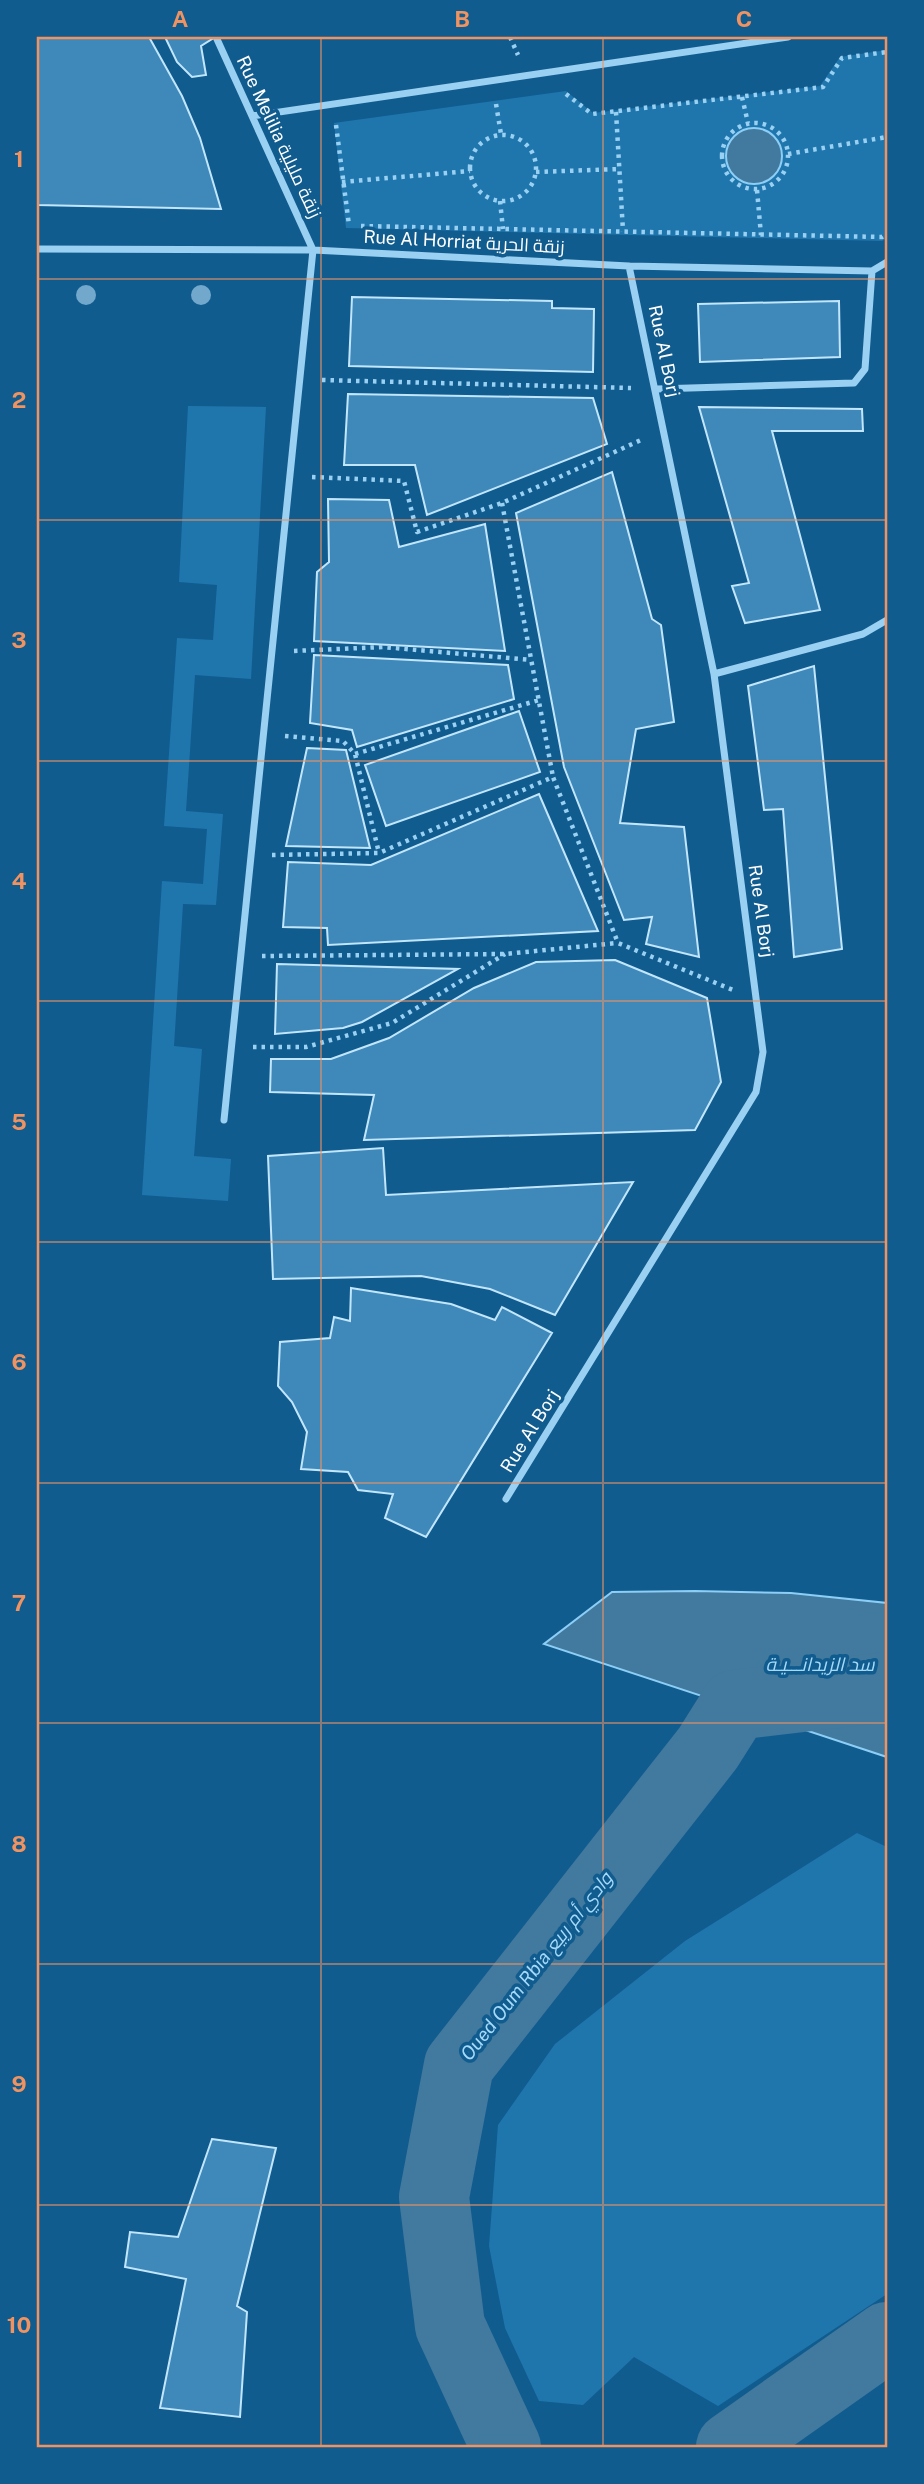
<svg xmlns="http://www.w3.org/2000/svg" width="924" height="2484" viewBox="0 0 924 2484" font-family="'Public Sans',Cairo,sans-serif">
	<rect width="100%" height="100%" fill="#115c8f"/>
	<!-- green -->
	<path fill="#1f76ad" d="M887 50V238L882 241 346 228 334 123 566 91 593 113 820 86 840 57Z
		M188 406 266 407 251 679 195 675 186 811 223 814 216 905 183 904 174 1046 202 1049 194 1156 231 1159 228 1201 142 1195 162 881 203 884 207 829 164 826 177 638 213 640 217 585 179 582Z
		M857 1833 887 1847V2294L718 2406 634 2357 583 2405 539 2401 505 2328 489 2246 498 2125 555 2044 685 1941Z"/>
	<!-- water -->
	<path fill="#42799e" stroke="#8ccef6" stroke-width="2" d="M726 156a28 28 0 1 1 56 0a28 28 0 1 1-56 0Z
		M695 1591 791 1593 887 1603V1757L544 1644 612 1592Z"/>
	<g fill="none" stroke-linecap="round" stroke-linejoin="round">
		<!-- river -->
		<path stroke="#42799e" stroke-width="70" d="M506 2447 450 2326 434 2197 459 2065 708 1748 735 1705 887 1687
			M731 2447 887 2337"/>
	</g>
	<!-- building -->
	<path fill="#3e89ba" stroke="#c2e6fd" stroke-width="2" d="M37 37H149L182 96 200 138 221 209 37 205Z
		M165 37H210L212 39 201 46 206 75 192 77 177 62Z
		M352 297 552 301V308L594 309 593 372 349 366Z
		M839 301 840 357 700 362 698 304Z
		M348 394 593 398 607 444 427 515 415 465H344Z
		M699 407 862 409 863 431H772L820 610 745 623 732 586 749 583Z
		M612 472 652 619 661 625 674 722 636 729 620 823 684 827 699 957 646 944 652 917 624 920 564 767 516 513Z
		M328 499 389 500 399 547 485 524 505 651 314 641 317 572 329 562Z
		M314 655 508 665 514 699 357 747 352 730 310 723Z
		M814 666 842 949 794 957 783 809 764 810 748 686Z
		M519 711 540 772 386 826 365 765Z
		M307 748 346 750 370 848 286 846Z
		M539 794 598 931 328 945 327 928 283 927 288 862 371 865Z
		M615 960 707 998 721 1082 695 1130 364 1140 374 1095 270 1092 271 1059H331L389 1038 474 988 536 962Z
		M277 964 458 969 362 1022 343 1028 275 1034Z
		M383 1148 386 1195 633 1182 555 1315 490 1289 421 1276 273 1279 268 1156Z
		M351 1288 451 1304 495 1320 502 1307 552 1333 426 1537 385 1518 393 1494 358 1490 348 1472 301 1469 307 1432 292 1402 278 1386 280 1342 330 1338 334 1317 350 1321Z
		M212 2139 276 2148 237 2306 247 2312 240 2417 160 2408 186 2279 125 2267 130 2232 178 2237Z"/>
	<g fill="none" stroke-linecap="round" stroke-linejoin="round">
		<!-- path -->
		<path stroke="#9ad0f2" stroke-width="4.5" stroke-dasharray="3.5 5" stroke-linecap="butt" d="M510 37 518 55
			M566 94 592 114 823 87 842 58 887 52
			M742 97 748 123
			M496 104 501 134
			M616 112 623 231
			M722 156a33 33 0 1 1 66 0a33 33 0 1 1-66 0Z
			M336 125 349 225
			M470 168a33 33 0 1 1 66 0a33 33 0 1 1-66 0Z
			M788 154 887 137
			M536 172 620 169
			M342 182 470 171
			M757 190 761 235
			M500 201 503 229
			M361 226 882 237 887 234
			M322 380 631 388
			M312 477 404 481 417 532 502 503 641 440
			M502 503 553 777
			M294 651 383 647 531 660
			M285 736 343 741 355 754 379 853
			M355 754 539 700
			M272 855 379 853 553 777 618 943 733 990
			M262 956 505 954 617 943
			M253 1047H306L392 1023 505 954"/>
		<!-- street -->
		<path stroke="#9ad0f2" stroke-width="7" d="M216 37 313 250 224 1120
			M252 116 788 37
			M37 249 313 250 629 266 872 271 887 262
			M657 389 854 383 865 369 872 271
			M714 674 863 634 887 620
			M506 1499 756 1092 763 1052 714 674 629 266"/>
	</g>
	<!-- trees -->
	<g fill="#72a8cc">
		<circle cx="86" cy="295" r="10"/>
		<circle cx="201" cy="295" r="10"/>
	</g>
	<!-- grid -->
	<path fill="none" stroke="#f09361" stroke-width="2" stroke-opacity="0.55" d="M321 37V2447M603 37V2447M37 279H887M37 520H887M37 761H887M37 1001H887M37 1242H887M37 1483H887M37 1723H887M37 1964H887M37 2205H887"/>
	<g text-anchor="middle" stroke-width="7" stroke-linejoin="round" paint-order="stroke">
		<!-- street labels -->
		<g font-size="18" fill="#fff" stroke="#115c8f">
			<text transform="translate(279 137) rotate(65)" y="6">Rue Melilia زنقة مليلية</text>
			<text transform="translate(464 242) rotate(3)" y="6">Rue Al Horriat زنقة الحرية</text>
			<text transform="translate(664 351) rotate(78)" y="6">Rue Al Borj</text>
			<text transform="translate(761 911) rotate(82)" y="6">Rue Al Borj</text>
			<text transform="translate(530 1431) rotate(-58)" y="6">Rue Al Borj</text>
		</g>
		<!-- water labels -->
		<g font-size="19" font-style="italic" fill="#a6dafa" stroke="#115c8f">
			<text x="820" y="1671">سد الزيدانـــيـة</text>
			<text transform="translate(536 1966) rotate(-52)" y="7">Oued Oum Rbia وادي أم ربيع</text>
		</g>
	</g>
	<!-- border -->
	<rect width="924" height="2484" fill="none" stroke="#115c8f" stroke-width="77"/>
	<rect x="38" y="38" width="848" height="2408" fill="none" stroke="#f09361" stroke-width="2.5"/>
	<g font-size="23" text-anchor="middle" font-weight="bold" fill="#f09361">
		<text x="180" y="27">A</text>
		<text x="462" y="27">B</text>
		<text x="744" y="27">C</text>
		<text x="19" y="167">1</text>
		<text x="19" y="408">2</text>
		<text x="19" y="648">3</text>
		<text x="19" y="889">4</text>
		<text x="19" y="1130">5</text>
		<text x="19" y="1370">6</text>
		<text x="19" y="1611">7</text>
		<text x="19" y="1852">8</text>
		<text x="19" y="2092">9</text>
		<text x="19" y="2333">10</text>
	</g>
</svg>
